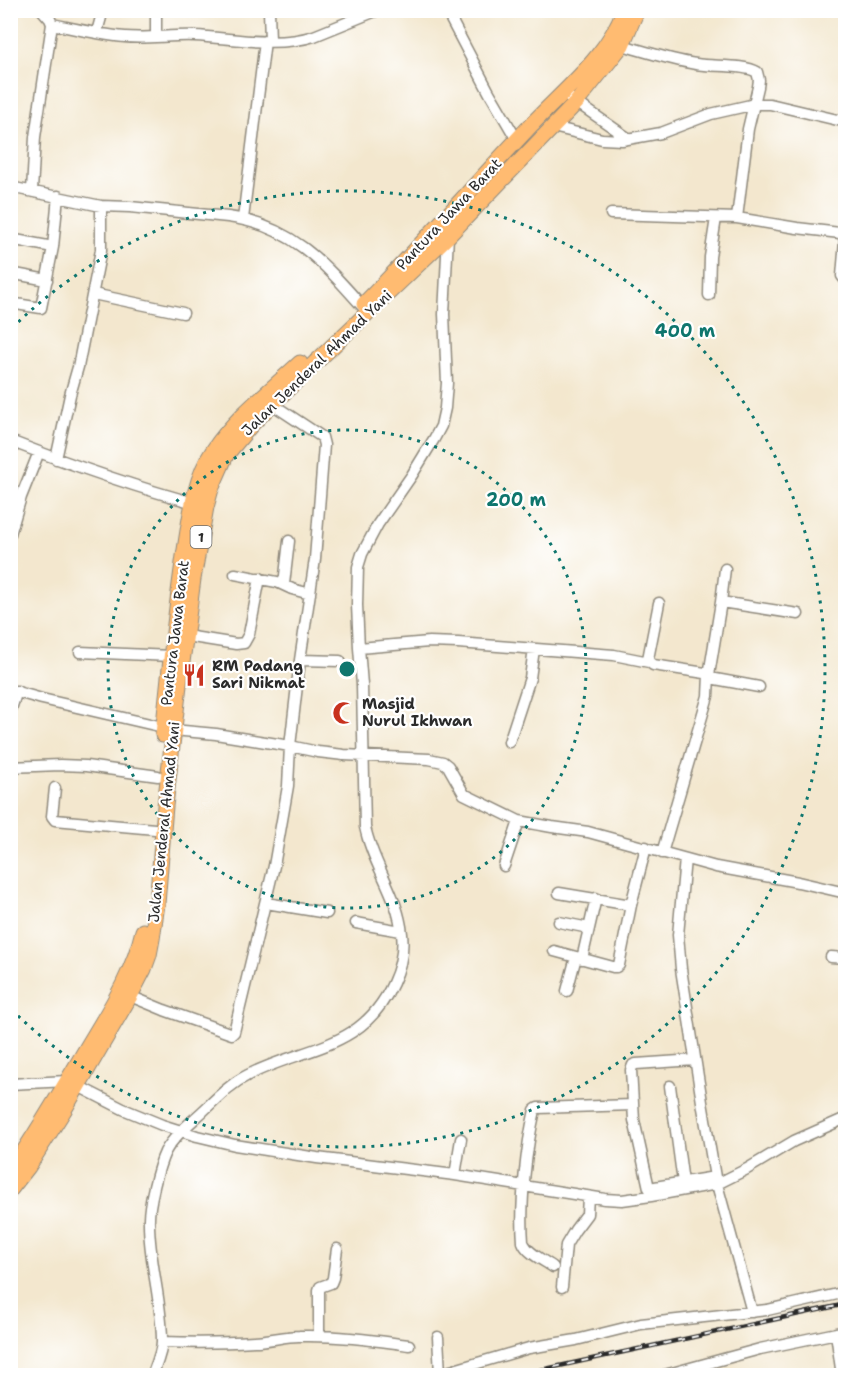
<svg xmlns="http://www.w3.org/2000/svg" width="856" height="1386" viewBox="0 0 856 1386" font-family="'Shantell Sans',sans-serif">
	<rect width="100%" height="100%" fill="#fff"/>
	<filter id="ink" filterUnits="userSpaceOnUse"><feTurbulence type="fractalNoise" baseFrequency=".0167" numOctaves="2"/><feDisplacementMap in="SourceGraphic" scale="12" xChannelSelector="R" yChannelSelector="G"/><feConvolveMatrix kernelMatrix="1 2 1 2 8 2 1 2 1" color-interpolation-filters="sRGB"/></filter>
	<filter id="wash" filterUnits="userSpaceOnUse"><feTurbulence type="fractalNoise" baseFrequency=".008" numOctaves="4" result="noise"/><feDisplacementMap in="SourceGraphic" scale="24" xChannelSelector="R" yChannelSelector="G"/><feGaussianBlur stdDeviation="1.35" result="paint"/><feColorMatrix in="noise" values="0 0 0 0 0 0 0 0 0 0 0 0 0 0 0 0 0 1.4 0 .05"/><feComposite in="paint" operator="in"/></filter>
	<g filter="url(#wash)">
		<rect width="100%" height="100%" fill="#f3e7ce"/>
	</g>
	<g filter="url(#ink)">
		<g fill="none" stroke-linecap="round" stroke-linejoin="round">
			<!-- minor casing -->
			<g stroke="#8f897c" stroke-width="13">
				<path id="minor" d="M269 10 270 41
					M446 10 489 92 517 140
					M52 24C76 29 101 35 125 37 148 39 171 35 195 36 233 38 276 48 314 36L378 10
					M97 32 103 10
					M156 37V10
					M622 45C647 52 671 60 696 64 712 67 745 64 757 72L759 80 758 87 748 129 737 218 797 228 840 233 845 238V241L842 276 846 281
					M563 93 628 138
					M553 127 602 139 622 140 661 133 711 114 755 104H770L846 122
					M10 187 101 206 130 207 228 217C290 225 323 262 362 306
					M32 191 35 137 52 24 50 19 42 10
					M611 214 737 218
					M243 219 265 41
					M10 239 53 247
					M10 273 47 280
					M93 294 183 313
					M709 295 710 257 716 218
					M10 303 41 308 53 247 58 196
					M10 441C72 465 134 487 198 504
					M56 459 70 395 78 367 101 250V206
					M10 534 21 497 39 452
					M235 574 277 582 292 589 310 594
					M284 584 289 541
					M721 602 798 614
					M659 603 648 659 649 662 653 665 705 673 709 675 708 696 662 853
					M186 636 236 644 244 643 249 634 260 578
					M359 648 429 642 458 643 614 655 649 662
					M80 652 171 656
					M300 660 340 661
					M709 675 721 602 725 569
					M710 678 759 687
					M10 690 42 699 163 727
					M10 712 17 691
					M173 730 216 734 290 746 318 752 344 755 429 759 443 762 448 766 464 794 519 821 552 827 588 832 716 867 798 882 846 893
					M509 742 530 678 534 649
					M10 767 60 765 86 766 158 776
					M55 788 52 816 55 820 155 829
					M685 859 678 935 681 969 702 1102 715 1177 752 1312
					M504 866 519 821
					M559 893 631 905
					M266 903 327 913
					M559 922 589 928
					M356 923 401 931
					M554 951 613 967H616L619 965 631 905 646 847
					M831 957 846 958
					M582 959 596 898
					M567 991 576 957
					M130 996 164 1010 232 1034 234 1032 274 866 288 786 290 746 300 660 315 559 324 445 322 437 272 404
					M695 1060 636 1064 633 1065 631 1070 634 1120 649 1188 715 1177
					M10 1084 67 1081
					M78 1086 123 1109 162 1125 197 1136 235 1145 317 1158 455 1175 605 1199 622 1200 651 1196 717 1184 747 1169 794 1141 846 1118
					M670 1086 684 1190
					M455 1175 461 1139
					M553 1267C543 1260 527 1253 523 1242 520 1203 526 1148 535 1110L538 1108 633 1105
					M562 1287 566 1245 575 1230 587 1214 588 1197
					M836 1333 842 1376
					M319 1336V1290L320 1287 331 1283 333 1278 337 1249
					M438 1337 440 1374
					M162 1342C192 1343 223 1343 254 1341 269 1341 284 1336 299 1336 336 1335 372 1340 409 1345
					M152 1376C156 1365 162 1352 162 1341 162 1301 149 1262 149 1223 148 1206 158 1167 165 1152 174 1136 189 1124 202 1112 217 1098 230 1084 248 1075 305 1046 363 1050 393 983 400 968 404 951 402 934 398 894 373 866 365 827L362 685 359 648 357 605 358 567 362 554 378 524 412 475 434 439 441 426 445 408 447 383 444 314 448 236
					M432 1376 454 1370 529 1348 576 1340 641 1324 767 1310 846 1292
					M661 1376 760 1349 846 1331"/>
			</g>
			<!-- highway casing -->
			<g stroke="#8f897c" stroke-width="17">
				<path id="highway" d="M364 304C422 245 476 183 533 123 565 89 608 56 624 10
					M163 735C169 675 175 616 184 556 190 521 193 481 213 451 236 416 270 391 300 363
					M10 1172C37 1133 61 1092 85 1051 108 1012 133 975 143 931
					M10 1190 28 1167 64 1110 130 996 144 969 149 955 152 939 157 904 165 806 179 685 193 579 206 507 211 489 226 455 251 425 272 404 448 236 576 103 622 45 637 10"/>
			</g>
			<!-- minor -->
			<use href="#minor" stroke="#fff" stroke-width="10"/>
			<!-- highway -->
			<use href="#highway" stroke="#ffbb71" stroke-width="15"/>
			<!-- rail casing -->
			<g stroke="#2b2b2b" stroke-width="4.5">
				<path id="rail" d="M513 1376 846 1304"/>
			</g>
			<!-- rail -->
			<use href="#rail" stroke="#fff" stroke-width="2" stroke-dasharray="7" stroke-linecap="butt"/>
		</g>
	</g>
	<!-- distance rings -->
	<g fill="none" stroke="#0f766e" stroke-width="3" stroke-dasharray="3 6">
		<circle cx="347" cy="669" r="239"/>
		<path d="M12 328A478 478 0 1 1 12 1010"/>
	</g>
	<!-- icons -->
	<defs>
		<g id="restaurant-bare" transform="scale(1.8)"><path d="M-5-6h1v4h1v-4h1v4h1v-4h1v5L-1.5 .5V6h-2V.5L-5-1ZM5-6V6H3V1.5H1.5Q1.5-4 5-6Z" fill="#c8321e" stroke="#fff" stroke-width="2.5" paint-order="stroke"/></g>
		<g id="mosque-bare" transform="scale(1.8)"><path d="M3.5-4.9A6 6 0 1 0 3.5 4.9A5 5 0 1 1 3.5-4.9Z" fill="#c8321e" stroke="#fff" stroke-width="2.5" paint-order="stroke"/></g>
	</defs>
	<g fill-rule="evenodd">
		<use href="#restaurant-bare" x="194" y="675"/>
		<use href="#mosque-bare" x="344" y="713"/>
	</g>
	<g text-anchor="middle" stroke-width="4.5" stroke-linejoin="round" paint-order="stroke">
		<!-- shield labels -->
		<rect fill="#fff" stroke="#6b6b6b" stroke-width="1.5" x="190.5" y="526" width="21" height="22" rx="4.5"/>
		<g font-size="14" font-weight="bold" fill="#2b2b2b">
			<text x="201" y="542">1</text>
		</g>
		<!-- street labels -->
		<g font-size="15" fill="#2b2b2b" stroke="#fff">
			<text transform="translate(449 214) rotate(-47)" y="5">Pantura Jawa Barat</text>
			<text transform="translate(317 363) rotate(-44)" y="5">Jalan Jenderal Ahmad Yani</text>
			<text transform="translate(175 633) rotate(-83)" y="5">Pantura Jawa Barat</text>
			<text transform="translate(164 822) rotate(-84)" y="5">Jalan Jenderal Ahmad Yani</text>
		</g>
		<!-- poi labels -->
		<g font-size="15" font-weight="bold" fill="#2b2b2b" stroke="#fff" text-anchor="start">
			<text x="212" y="671">RM Padang<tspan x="212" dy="17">Sari Nikmat</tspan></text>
			<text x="362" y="709">Masjid<tspan x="362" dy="17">Nurul Ikhwan</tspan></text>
		</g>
	</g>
	<circle cx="347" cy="669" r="9" fill="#0f766e" stroke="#fff" stroke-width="3"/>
	<g font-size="18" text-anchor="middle" font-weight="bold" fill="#0f766e" stroke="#fff" stroke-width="4.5" stroke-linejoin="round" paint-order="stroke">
		<text x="685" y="337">400 m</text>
		<text x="516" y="506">200 m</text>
	</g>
	<!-- margin -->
	<rect width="856" height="1386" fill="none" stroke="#fff" stroke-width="36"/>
</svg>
